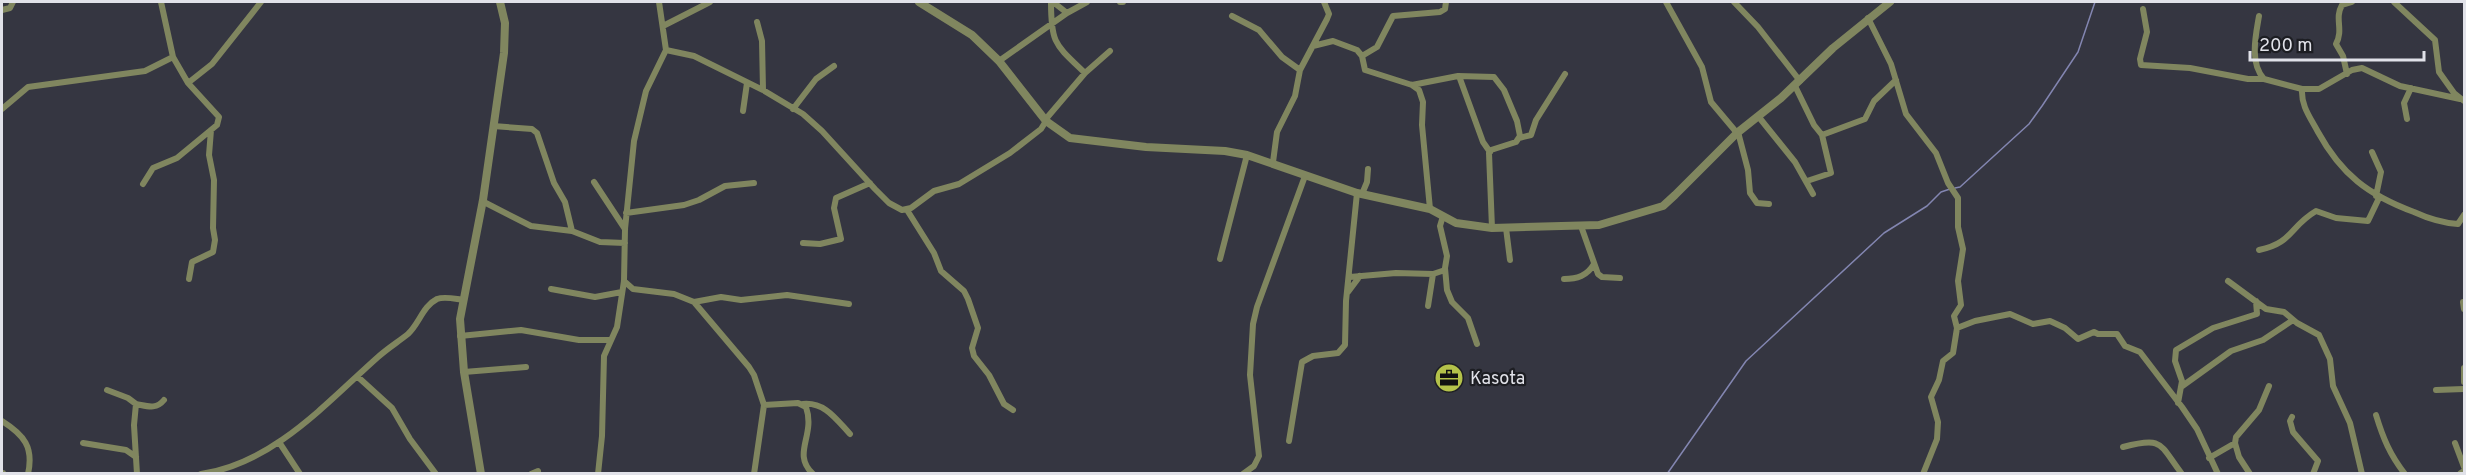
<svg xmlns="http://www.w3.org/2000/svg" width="2466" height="475" viewBox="0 0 2466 475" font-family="Overpass,sans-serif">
	<rect width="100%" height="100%" fill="#353641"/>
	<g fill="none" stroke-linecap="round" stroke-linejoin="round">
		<!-- stream -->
		<path stroke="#8386b1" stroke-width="1.5" d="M1955 188 1960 187 2029 124 2042 106 2078 52 2095 2
			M1667 474 1746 361 1884 233 1927 206 1941 192 1950 189"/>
		<!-- minor -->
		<path stroke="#80865f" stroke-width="6" d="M1051 2C1051 44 1055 44 1085 73
			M1053 2 1067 13
			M1120 2H1123
			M1666 2 1702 67 1711 102 1737 133
			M1734 2 1758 27 1800 81
			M2394 2 2435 40 2439 72 2454 93 2464 101
			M2143 9 2147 32 2140 59 2141 65 2190 68 2248 79H2264
			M2 10 10 8 13 2
			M1232 16 1259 30 1282 57 1300 70
			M2259 16C2256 34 2249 63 2264 79L2302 89H2319L2352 70 2362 68 2400 86 2460 99
			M1868 18 1891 64 1906 114 1936 153 1948 183 1958 198V227L1963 249 1958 281 1961 305 1954 316 1957 328 1953 353 1943 361 1939 380 1931 397 1938 422 1937 439 1923 474
			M757 22 762 41 763 90
			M663 26 710 2
			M1313 46 1333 41 1357 50 1362 56 1365 70 1412 85 1458 76 1494 77 1504 90 1517 121 1520 136 1516 142 1491 150 1489 153 1492 228
			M666 50 694 56 763 90 803 114 822 131 875 189 889 203 902 210 911 208 934 191 959 184 1010 153 1041 129 1046 121
			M1362 56 1377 47 1393 16 1440 12 1445 9 1446 2
			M999 61 1067 13 1087 2
			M2347 74 2343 56 2336 44C2344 29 2334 19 2342 5L2352 2
			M1459 76 1483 142 1490 152
			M188 83 212 64 261 2
			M1412 85 1419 90 1423 102 1422 125 1430 209
			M1795 86 1814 125 1822 135 1865 119 1874 101 1896 80
			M2302 89C2301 106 2310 117 2318 132 2341 174 2368 195 2414 212 2427 218 2443 223 2458 224L2464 215
			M2 109 28 87 145 71 173 57
			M793 109 816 79 834 66
			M743 111 747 83
			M1758 116 1795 162 1813 194
			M2407 119 2404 103 2411 88
			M1045 120 1085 73 1110 51
			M493 126 532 129 537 133 554 183 565 202 572 231
			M1738 132 1748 170 1750 193 1757 203 1769 204
			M1519 138 1531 135 1536 120 1565 74
			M2372 152 2381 172 2376 196
			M1273 162 1277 132 1295 96 1300 70 1327 19 1329 14 1324 2
			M1807 181 1831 173 1822 135
			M594 182 625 229
			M143 184 153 168 177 158 217 125 219 117 188 83 173 57 161 2
			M1362 194 1367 182 1368 169
			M482 201 531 226 572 231 600 242 625 243
			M907 210 934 253 941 271 964 291 968 299 978 328 972 348 974 356 989 375 1004 404 1013 410
			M626 213 684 205 699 200 725 186 754 183
			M1443 216 1440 226 1447 256 1445 268 1447 290 1452 302 1468 318 1477 344
			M1581 226 1598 274 1602 277 1620 278
			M1506 228 1510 260
			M803 243 820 244 841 239 834 208 836 198 870 183
			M2259 250C2293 243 2289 227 2316 211L2336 218 2368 221 2379 198
			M1220 259 1247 155
			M1350 277 1396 273 1433 274 1445 270
			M189 279 192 262 213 252 215 240 213 228 214 180 209 155 211 130
			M1564 279C1577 279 1587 276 1594 264
			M624 281 633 289 674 294 694 302 749 367 754 375 764 405 754 474
			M2228 281 2266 309 2284 312 2297 323 2319 335 2330 359 2333 386 2350 423 2362 474
			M551 289 595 297 622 292
			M1348 292 1360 276
			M694 302 721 297 741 300 787 295 849 304
			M2463 302 2464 309
			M1428 306 1433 274
			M1957 328 1975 321 2010 314 2033 324 2050 321 2065 328 2078 339 2094 332 2098 334H2117L2125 346 2140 352 2182 407 2197 429 2218 474
			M460 336 521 330 579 340H611
			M2464 368V382
			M464 372 526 367
			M358 377 392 408 410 439 436 474
			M2181 387 2231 351 2263 340 2293 320
			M107 390 128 398 136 404 134 425 137 474
			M2436 390 2464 389
			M2178 403 2182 381 2175 361 2176 350 2213 328 2257 314 2256 301
			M136 404C147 406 156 410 164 400
			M803 404C825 402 836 419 850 434
			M764 405 798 403 806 407C816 436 791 453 813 474
			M2376 415C2383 438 2390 455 2405 474
			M2292 417 2290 421 2293 432 2318 461 2313 474
			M2 421C24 435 34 447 28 474
			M1289 441 1302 362 1313 356 1338 353 1345 345 1346 301 1357 193
			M279 442 300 474
			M83 443 126 450 136 457
			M2235 443 2239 457 2250 474
			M2455 443 2464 467
			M2123 447C2164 436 2159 444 2182 474
			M2209 458 2235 443 2236 437 2259 410 2269 386
			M3 473V474
			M201 474C274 463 326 403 378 357 388 348 398 342 408 334 419 324 423 306 437 299 445 296 455 299 464 300
			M531 474 538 471
			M598 474 602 436 604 356 617 327 624 281 625 229 634 141 646 91 666 50 659 2
			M1243 474 1254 466 1259 456 1250 375 1253 324 1257 307 1305 176"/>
		<!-- tertiary -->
		<path stroke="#80865f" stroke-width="8" d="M919 2 972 35 999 61 1046 121 1070 138 1146 147 1225 151 1247 155 1357 193 1430 209 1456 223 1492 228 1599 225 1663 206 1675 195 1737 133 1781 98 1833 48 1890 2
			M481 474 464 372 460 319 483 200 504 53 505 23 500 2
			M2461 474 2464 472"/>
	</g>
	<!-- icons -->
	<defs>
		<g id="office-disc" transform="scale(1.5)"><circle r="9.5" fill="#b4c24a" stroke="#1d1e23"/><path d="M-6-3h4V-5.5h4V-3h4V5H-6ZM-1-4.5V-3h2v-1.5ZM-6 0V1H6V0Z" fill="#111"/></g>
	</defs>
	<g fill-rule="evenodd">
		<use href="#office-disc" x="1449" y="378"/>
	</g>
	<g text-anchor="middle" stroke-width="4.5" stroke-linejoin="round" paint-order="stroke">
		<!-- poi labels -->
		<g font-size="18" fill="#e1e2e9" stroke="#1d1e23" text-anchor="start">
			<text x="1470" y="384">Kasota</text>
		</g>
	</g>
	<!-- border -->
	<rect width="2466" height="475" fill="none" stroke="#e1e2e9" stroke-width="6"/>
	<!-- scale -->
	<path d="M2250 51v9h174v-9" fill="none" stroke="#e1e2e9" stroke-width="3"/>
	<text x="2259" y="51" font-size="18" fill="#e1e2e9" stroke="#1d1e23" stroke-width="4.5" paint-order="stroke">200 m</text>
</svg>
